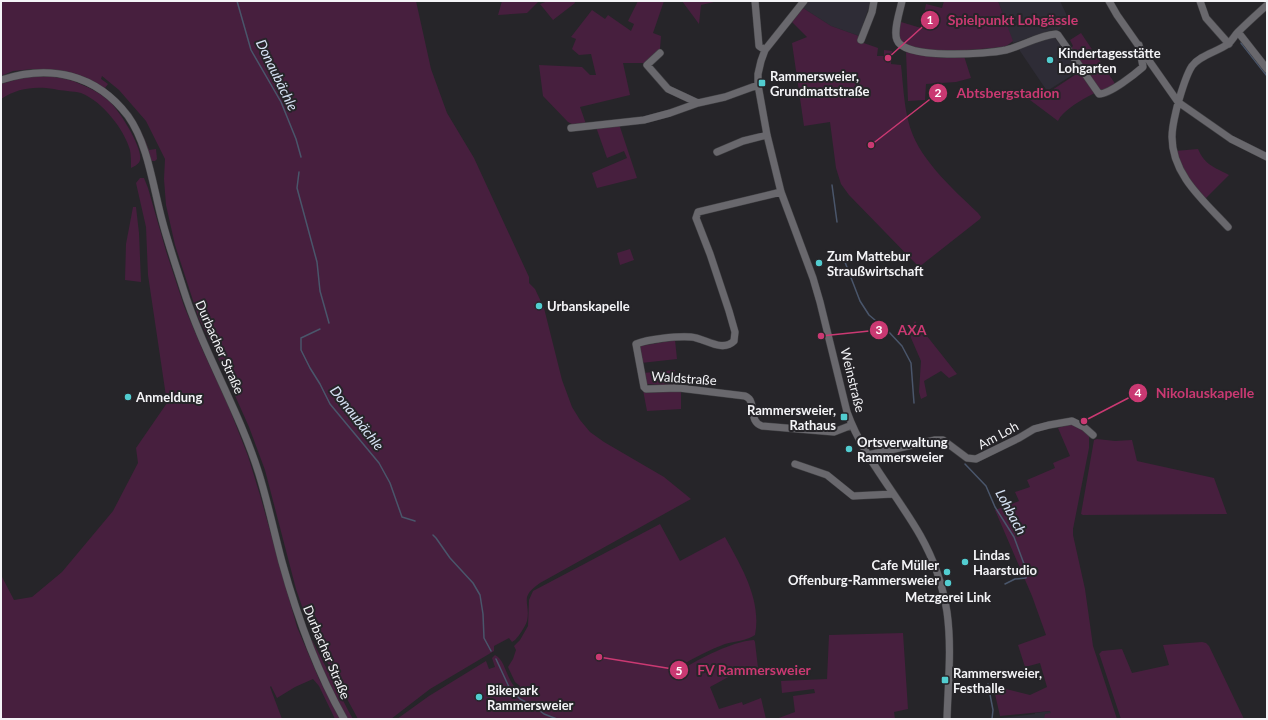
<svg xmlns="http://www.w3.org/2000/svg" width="1268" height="720" viewBox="0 0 1268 720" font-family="Lato,sans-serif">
	<rect width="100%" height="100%" fill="#262529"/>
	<!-- built -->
	<path fill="#2e2c36" d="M807 1H871L859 36 831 26 803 8Z
		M998 1H1060L1069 20 1058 31 1051 30 1013 43Z
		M1053 36 1080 70 1047 91 1020 51V48Z
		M1051 711 1056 719H1000V718L1035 714V713Z"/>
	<!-- green -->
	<path fill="#471f3e" d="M1 1H416L431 69 447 113 474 158 529 277V283L535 289 544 308 562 380 572 407 580 420 590 432 604 442 664 477 691 499 540 583C518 598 531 602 527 621 525 627 519 636 515 640L512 642 509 638 494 646V651L430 689 391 719H358L315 640 305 615 296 589 265 470 249 427 221 364 199 319 175 245 166 205 164 179 165 159 146 121 119 90 102 76 101 79 108 84 105 88C127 107 139 123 149 150L156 149 157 159 155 161H151L118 102 63 71 33 69 13 71 1 76Z
		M502 1H537L538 2 527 13 498 15Z
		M548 1H574L575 3 553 20 540 4Z
		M638 1H664L653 33 661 36 660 49 644 63H623L630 95 580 107 586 124 574 125 568 122 543 96 539 65 582 67 590 75H596L591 54 579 55 572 49 576 39 571 37 592 10 605 19 608 15 631 31 634 24 628 21Z
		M682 1H714V2L701 5 699 24Z
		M944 1H998L1013 41 1005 47 942 52 902 45 898 35 901 22 921 28 926 4 942 8Z
		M803 8 831 26 859 36 858 41 878 48 877 56H884V50L892 51 891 64 901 65C903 84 904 103 908 120 916 157 952 188 978 213L981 217 980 219 919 267 849 195 841 184 836 168 830 122 804 126 792 43 807 37 792 22Z
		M1081 33 1116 85 1102 91 1098 90 1070 49 1073 46 1070 40Z
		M906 52C929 57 940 59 964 56L971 78 956 82 926 84 925 100 908 101Z
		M1081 71 1095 93C1084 98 1063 110 1058 121L1030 100 1040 87 1046 94Z
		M29 76C46 76 64 76 80 84 91 88 103 95 111 103 120 112 143 148 140 160 139 164 135 166 131 168 131 162 131 155 130 150 124 129 102 101 81 93 73 91 62 91 54 89 34 86 18 88 1 99V84Z
		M619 124 637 178 597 188 592 173 627 158 624 151 607 158 596 127Z
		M1198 149C1205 165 1214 167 1229 175L1204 200 1188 181 1175 151Z
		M140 178H144L148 188 166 251 184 306 203 351 228 405 248 456 260 495 297 627 319 679 340 719H335L319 686 313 679 295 687 277 698 271 686 270 687 282 719H1V575L14 600 32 597 62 572 113 511 138 463 136 448 167 403 148 275 146 227 136 183Z
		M133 207H136L139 233 141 282 125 280 126 244Z
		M630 249 634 260 620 265 617 253Z
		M915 321 957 374 949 378 941 371 924 381 927 396 921 399 919 392 921 361 908 331Z
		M675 340 677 359 641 363 639 349 641 346Z
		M675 370 676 386 647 384 643 373Z
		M643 390H681V409L647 411Z
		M1070 424 1089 433V448L1073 529V535L1085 589 1093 646 1117 719H1044L1045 714 1051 713 1050 711 1000 716 995 694 1002 688 1030 695 1047 687 1040 663 1025 667 1018 645 1046 635 1032 596 995 510 1019 501 1015 492 1030 487 1027 480 1055 468 1053 463 1070 456 1058 428Z
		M1097 439 1115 441 1132 440 1137 461 1214 478 1227 514 1083 515 1081 514 1094 440Z
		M660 524 680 561 725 537C741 566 762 600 755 635 746 641 735 641 725 644 709 650 694 658 680 666L682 669C702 658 730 642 754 640L755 642 758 668 732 675 710 687 719 709 742 702 743 705 761 698 766 719H397L429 696 486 661 489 669 495 667 492 658 495 655C506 660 506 681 518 690L520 686 515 682 508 667 513 659 516 650 514 646 520 640 528 626 529 600 533 591Z
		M903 633 908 709 894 712 895 719H776L795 712 793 696 815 693 814 689 782 693 781 681 827 679 829 635Z
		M312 640 349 712 353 719H347L334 694 310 641Z
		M1202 642 1206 643 1209 646 1244 719H1121L1100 656 1099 654 1102 651 1122 649 1132 673 1169 665 1163 645Z"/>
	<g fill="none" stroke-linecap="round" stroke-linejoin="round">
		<!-- stream -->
		<path stroke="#4a566b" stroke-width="1.5" d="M237 1 251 50 281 102 296 139 301 157
			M1241 43 1267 76
			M299 172 297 188 317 262 320 291 329 323
			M832 185 837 222
			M843 257 860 301 869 315 888 331 902 346 911 363 914 403
			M320 329 301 338V350L310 368 320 384 330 404 379 463 390 483 402 517 415 521
			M965 464 986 486 995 507 1014 537 1027 572 1026 578 1015 579 1005 584
			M433 535 436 538 450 558 473 583 480 595 483 614 484 638 491 651
			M496 659 509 687 520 699 532 705 544 714 557 719
			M988 684 993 710 992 719"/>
		<!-- minor casing -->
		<g stroke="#414144" stroke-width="8">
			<path id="minor" d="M755 1 759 46 765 50
				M804 1 765 50 761 61 758 74V85L767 135 781 192 813 278 820 302 847 412C863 457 896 493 920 535 933 558 943 586 947 612 952 648 948 684 947 719
				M902 1C900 11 893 31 897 40 904 60 988 54 1006 50 1022 46 1040 35 1056 34L1058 35 1099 94C1110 94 1135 74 1143 67L1139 45
				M1109 1 1117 15 1178 102 1231 139 1267 157
				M1200 1 1206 18 1229 44
				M1238 32 1267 69
				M861 40 872 12 874 1
				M660 53 647 65 668 89 698 103 725 97 758 85
				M1 80C50 64 96 74 128 116 148 144 153 187 162 220 168 243 176 266 183 288 203 352 239 410 259 474 268 503 274 532 282 562 297 616 316 670 344 719
				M571 128 644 120 670 113 698 103
				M717 152 743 141 767 135
				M781 192 698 212 696 218 710 254 729 311 735 332 734 341C722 353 705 338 691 337 677 336 648 339 636 344L644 387 646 389 679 388 745 396C747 397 749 398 750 400 755 409 750 422 762 426L834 432 852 425
				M1228 227C1204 201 1172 175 1172 137 1172 126 1175 116 1177 107 1180 96 1186 75 1192 66 1200 55 1217 52 1228 44 1232 41 1234 36 1238 32 1247 23 1257 14 1267 5
				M868 455 935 440H943L967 458 976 459 1019 438 1034 429 1049 425 1072 421 1084 427 1093 435
				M795 464 827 475 853 496 893 494"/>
		</g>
		<!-- minor -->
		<use href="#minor" stroke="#69686d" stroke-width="7"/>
	</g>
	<!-- markers -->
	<g fill="#52cdd0" stroke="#262529" stroke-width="1.5">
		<circle cx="1050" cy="60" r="4"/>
		<rect x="758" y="79" width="8" height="8" rx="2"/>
		<circle cx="819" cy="263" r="4"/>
		<circle cx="539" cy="306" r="4"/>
		<circle cx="128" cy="397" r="4"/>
		<rect x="840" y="413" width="8" height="8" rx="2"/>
		<circle cx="849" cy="449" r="4"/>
		<circle cx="965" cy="562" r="4"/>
		<circle cx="947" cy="572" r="4"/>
		<circle cx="948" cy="583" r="4"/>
		<rect x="941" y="676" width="8" height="8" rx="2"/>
		<circle cx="479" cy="697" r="4"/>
	</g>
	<g text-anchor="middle" stroke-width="4" stroke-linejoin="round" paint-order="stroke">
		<!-- poi labels -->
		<g font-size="13" font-weight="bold" fill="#f4f4f7" stroke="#262529" text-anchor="start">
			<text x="1058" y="58">Kindertagesstätte<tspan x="1058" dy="15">Lohgarten</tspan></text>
			<text x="770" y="81">Rammersweier,<tspan x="770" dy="15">Grundmattstraße</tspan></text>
			<text x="827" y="261">Zum Mattebur<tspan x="827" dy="15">Straußwirtschaft</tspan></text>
			<text x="547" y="311">Urbanskapelle</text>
			<text x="136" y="402">Anmeldung</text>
			<text x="836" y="415" text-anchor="end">Rammersweier,<tspan x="836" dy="15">Rathaus</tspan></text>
			<text x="857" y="447">Ortsverwaltung<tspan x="857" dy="15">Rammersweier</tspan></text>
			<text x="973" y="560">Lindas<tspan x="973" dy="15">Haarstudio</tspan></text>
			<text x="939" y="570" text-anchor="end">Cafe Müller<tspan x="939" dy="15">Offenburg-Rammersweier</tspan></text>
			<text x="948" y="602" text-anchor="middle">Metzgerei Link</text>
			<text x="953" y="678">Rammersweier,<tspan x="953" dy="15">Festhalle</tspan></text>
			<text x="487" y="695">Bikepark<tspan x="487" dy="15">Rammersweier</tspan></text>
		</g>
		<!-- street labels -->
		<g font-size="13" fill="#f4f4f7" stroke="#262529">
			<text transform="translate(220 347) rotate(66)" y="5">Durbacher Straße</text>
			<text transform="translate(684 378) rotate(4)" y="5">Waldstraße</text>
			<text transform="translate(853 380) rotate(76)" y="5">Weinstraße</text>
			<text transform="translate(998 435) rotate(-28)" y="5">Am Loh</text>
			<text transform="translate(327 652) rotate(67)" y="5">Durbacher Straße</text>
		</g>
		<!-- water labels -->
		<g font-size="14" font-style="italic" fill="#d6e2f4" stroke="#262529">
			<text transform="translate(277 75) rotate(64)" y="5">Donaubächle</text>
			<text transform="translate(357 418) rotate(52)" y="5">Donaubächle</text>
			<text transform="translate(1011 512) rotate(62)" y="5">Lohbach</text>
		</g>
	</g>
	<!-- callouts -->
	<path fill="none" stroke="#ca3972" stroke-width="1.5" d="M888 58L930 20M871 145L938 93M821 336L879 330M1084 421L1138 393M599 657L679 670"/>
	<g fill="#ca3972" stroke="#262529" stroke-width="1.5">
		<circle cx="888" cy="58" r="4"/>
		<circle cx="871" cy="145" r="4"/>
		<circle cx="821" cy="336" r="4"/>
		<circle cx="1084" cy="421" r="4"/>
		<circle cx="599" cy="657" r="4"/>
		<circle cx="930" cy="20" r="10"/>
		<circle cx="938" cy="93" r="10"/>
		<circle cx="879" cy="330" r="10"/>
		<circle cx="1138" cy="393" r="10"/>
		<circle cx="679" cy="670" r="10"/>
	</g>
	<g font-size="12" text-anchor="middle" font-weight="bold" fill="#fff">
		<text x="930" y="24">1</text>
		<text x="938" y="97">2</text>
		<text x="879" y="334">3</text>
		<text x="1138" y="397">4</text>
		<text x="679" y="675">5</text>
	</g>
	<g font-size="14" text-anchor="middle" font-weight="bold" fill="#ca3972" stroke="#262529" stroke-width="4" stroke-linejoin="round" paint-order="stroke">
		<text x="1013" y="25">Spielpunkt Lohgässle</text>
		<text x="1008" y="98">Abtsbergstadion</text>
		<text x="912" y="335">AXA</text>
		<text x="1205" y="398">Nikolauskapelle</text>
		<text x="754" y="675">FV Rammersweier</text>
	</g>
	<!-- border -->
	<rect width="1268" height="720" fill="none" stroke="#f4f4f7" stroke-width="4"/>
</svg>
